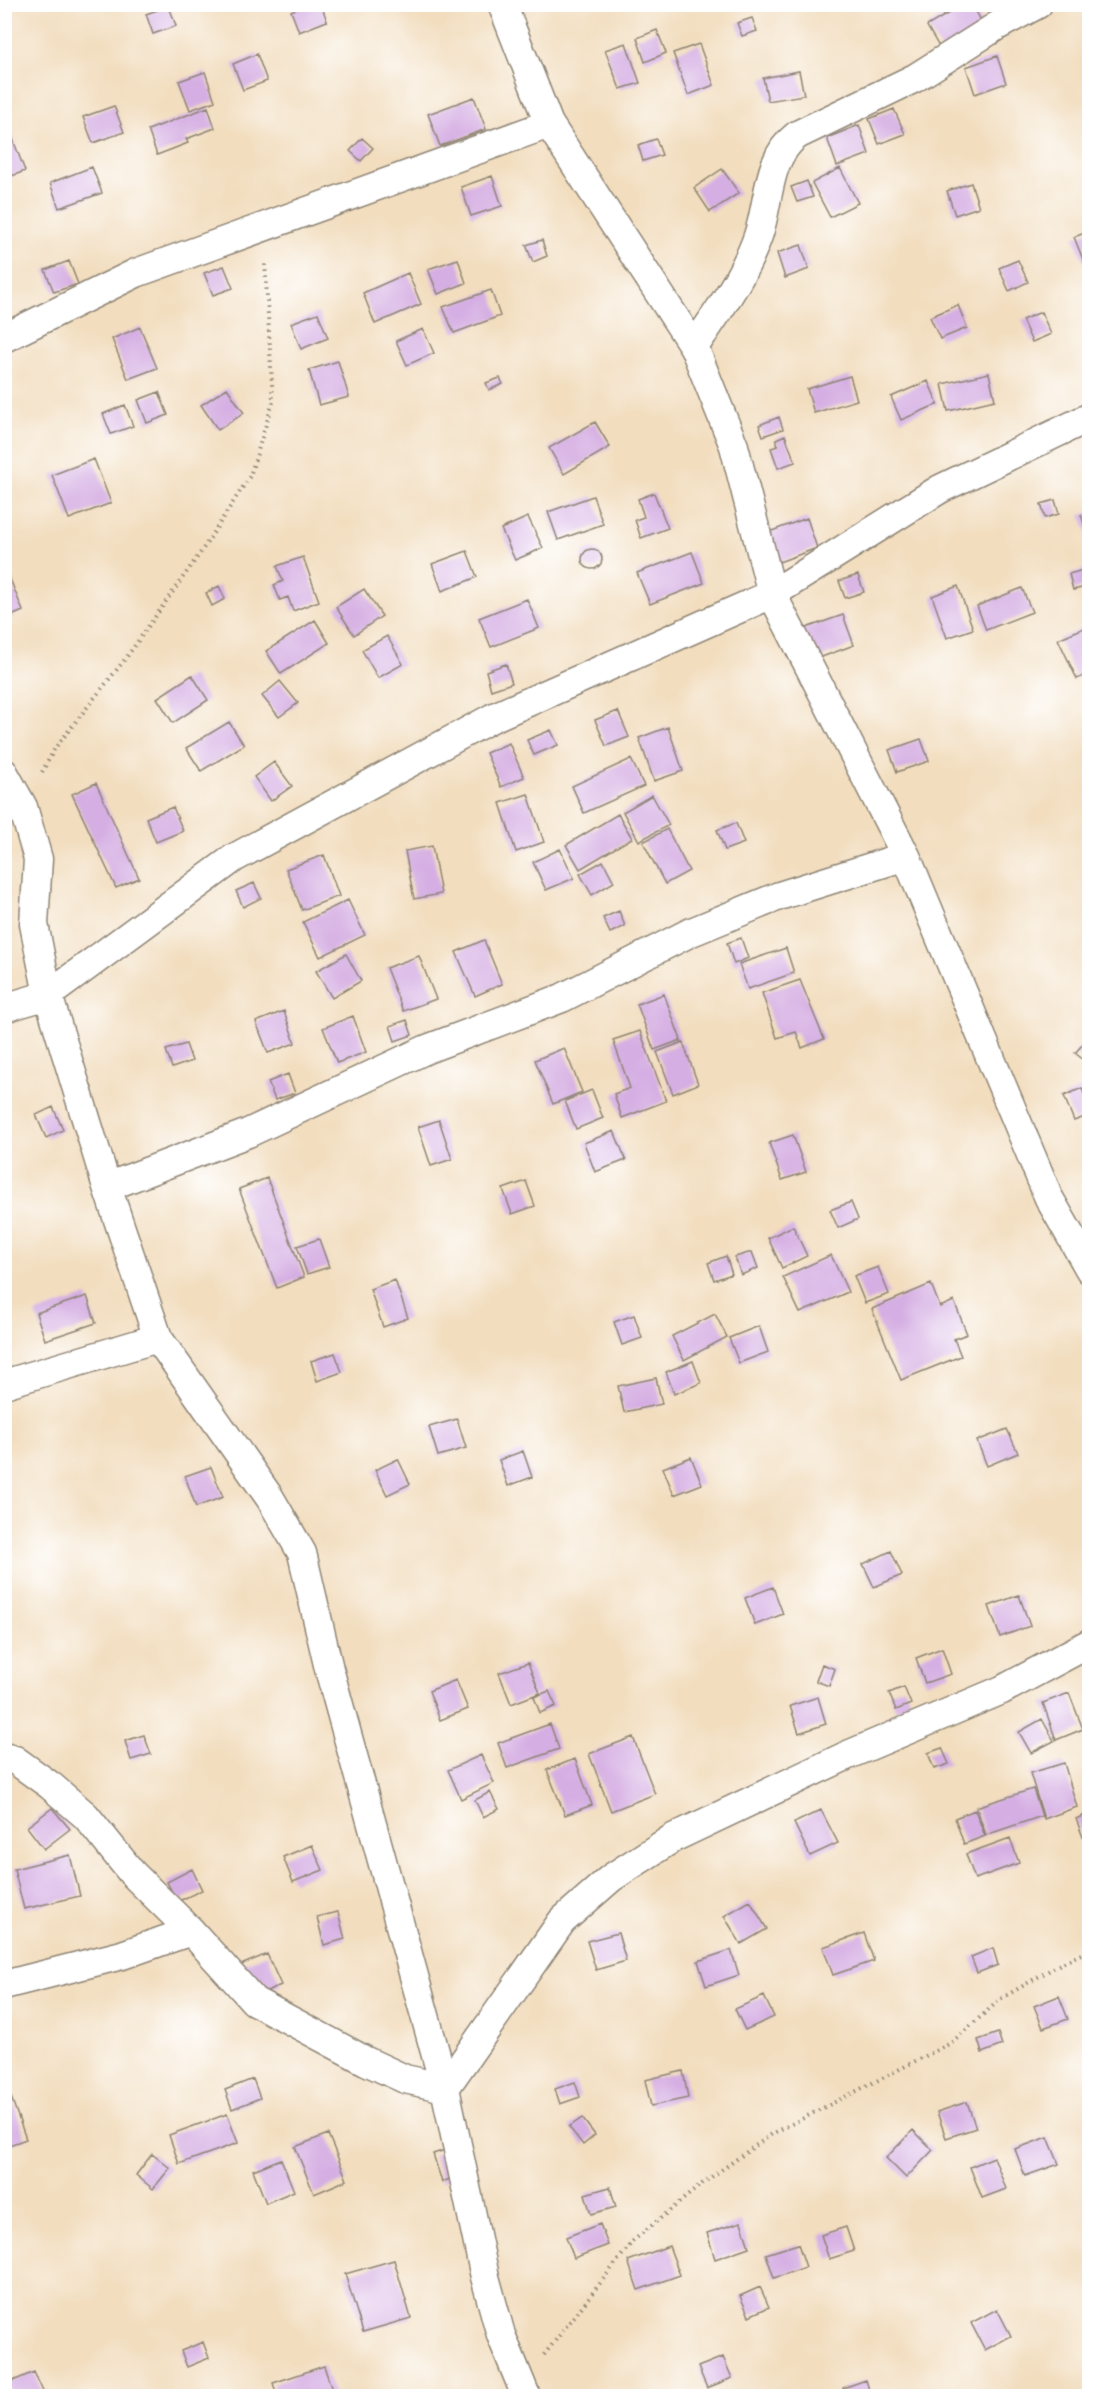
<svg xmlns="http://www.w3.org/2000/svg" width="1094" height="2401" viewBox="0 0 1094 2401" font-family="Pangolin,sans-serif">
	<rect width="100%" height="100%" fill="#fff"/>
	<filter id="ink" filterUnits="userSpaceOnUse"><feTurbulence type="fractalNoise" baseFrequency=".0167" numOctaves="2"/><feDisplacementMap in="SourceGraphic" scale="12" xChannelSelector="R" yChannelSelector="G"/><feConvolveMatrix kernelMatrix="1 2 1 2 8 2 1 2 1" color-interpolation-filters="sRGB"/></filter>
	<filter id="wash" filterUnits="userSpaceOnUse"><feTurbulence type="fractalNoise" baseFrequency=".008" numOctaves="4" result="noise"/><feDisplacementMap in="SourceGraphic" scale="24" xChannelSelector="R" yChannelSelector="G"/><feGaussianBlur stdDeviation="1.35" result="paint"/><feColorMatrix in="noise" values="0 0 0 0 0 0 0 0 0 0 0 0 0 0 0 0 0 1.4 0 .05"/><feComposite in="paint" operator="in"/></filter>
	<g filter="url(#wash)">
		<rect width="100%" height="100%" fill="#f2ddbe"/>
		<g id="blocks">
			<!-- building -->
			<path fill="#d5afe3" d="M310 4H321L327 21 299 32 291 11Z
				M964 4H972L985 28 942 52 927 26Z
				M169 6 176 26 153 34 146 14Z
				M752 18 757 31 742 36 737 23Z
				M657 30 666 53 645 62 637 38Z
				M626 43 640 83 620 89 605 50Z
				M699 44 714 85 688 95 673 53Z
				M257 54 267 81 243 90 233 64Z
				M997 56 1006 83 975 94 966 67Z
				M799 71 804 95 768 101 763 78Z
				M205 72 215 101 190 110 179 81Z
				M474 97 486 129 440 146 428 114Z
				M114 106 124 132 93 143 83 117Z
				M208 107 215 128 186 139 188 143 157 155 148 130Z
				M894 109 905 134 879 144 869 119Z
				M859 125 869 154 837 166 827 138Z
				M9 129 25 171 4 179V131Z
				M362 138 373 148 361 161 350 151Z
				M656 139 662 155 643 161 638 145Z
				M92 167 102 193 59 208 50 183Z
				M840 168 858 203 830 217 812 183Z
				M722 169 739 193 710 212 694 188Z
				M492 176 502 206 471 216 461 187Z
				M807 181 813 197 797 202 791 187Z
				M971 183 979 207 955 215 947 191Z
				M1090 231V259L1084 262 1074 237Z
				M542 240 547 256 533 262 526 245Z
				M801 245 809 269 785 278 777 253Z
				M458 259 466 283 438 294 428 269Z
				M1018 260 1028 282 1009 291 999 268Z
				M69 261 78 284 54 292 45 270Z
				M224 266 233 288 213 295 204 273Z
				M408 273 421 304 375 324 363 293Z
				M491 290 500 316 454 333 443 307Z
				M958 305 967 328 940 339 930 317Z
				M1041 312 1051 334 1032 342 1022 320Z
				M318 313 328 338 301 349 291 323Z
				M140 327 157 368 128 379 112 339Z
				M423 329 434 353 407 365 396 341Z
				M338 361 349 397 319 405 309 370Z
				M989 373 995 400 948 411 942 384Z
				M850 376 857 400 814 413 807 389Z
				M500 378 503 384 489 390 486 383Z
				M928 381 938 404 901 420 891 397Z
				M227 388 244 413 218 430 201 405Z
				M159 392 168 415 147 423 138 400Z
				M125 405 133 426 111 434 103 414Z
				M779 417 783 429 763 436 759 425Z
				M595 422 610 447 564 474 549 448Z
				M785 435 795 462 778 468 771 448 778 446 776 439Z
				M94 459 111 503 69 519 52 475Z
				M654 493 668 528 641 538 635 520 644 517 638 499Z
				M593 496 603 524 558 540 548 512Z
				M1055 500 1059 514 1045 518 1041 504Z
				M1090 512V537H1089L1081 515Z
				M528 517 543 548 515 560 501 529Z
				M807 518 817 548 779 562 769 532Z
				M582 559a10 10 0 1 1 20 0a10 10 0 1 1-20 0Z
				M467 551 477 577 442 591 432 564Z
				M692 552 704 583 650 604 637 573Z
				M303 557 319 601 293 611 288 597 280 600 274 585 283 581 277 566Z
				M4 564 23 611 4 619Z
				M1090 568V586L1073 590 1069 574Z
				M858 575 864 592 845 598 839 581Z
				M219 586 225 599 212 606 206 593Z
				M958 586 973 629 947 638 932 596Z
				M1022 588 1032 612 986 630 977 606Z
				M364 589 382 616 354 635 336 607Z
				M527 599 539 628 491 647 479 618Z
				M843 615 854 645 811 661 800 630Z
				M315 620 329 643 281 674 266 651Z
				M1084 628 1090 639V673L1077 679 1058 639Z
				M387 636 403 664 378 678 362 650Z
				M506 664 512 683 491 690 486 671Z
				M192 675 208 700 173 723 157 698Z
				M280 681 298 703 279 717 262 696Z
				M618 711 629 737 606 746 595 720Z
				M229 722 244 745 201 771 186 748Z
				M668 727 683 771 654 781 639 738Z
				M551 730 558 745 534 755 527 740Z
				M921 739 929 761 897 772 889 750Z
				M509 743 524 777 501 787 486 753Z
				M631 759 644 786 584 813 572 786Z
				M274 762 292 786 271 801 254 777Z
				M96 783 139 878 116 888 72 794Z
				M528 794 544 842 516 852 500 803Z
				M652 795 669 825 639 841 623 812Z
				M173 807 183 831 156 842 146 818Z
				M618 814 632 838 580 869 566 845Z
				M736 823 744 843 725 850 717 830Z
				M667 829 689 871 665 884 643 842Z
				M432 846 441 894 414 899 405 851Z
				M560 849 574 878 546 890 533 862Z
				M324 855 339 896 302 910 286 869Z
				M603 861 614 882 592 895 580 874Z
				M254 883 261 898 243 907 236 891Z
				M348 900 365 935 320 957 303 922Z
				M619 911 625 926 610 933 603 918Z
				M741 938 748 958 734 964 727 943Z
				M484 940 502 984 475 996 456 952Z
				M786 948 794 973 748 989 739 964Z
				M346 954 361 981 332 998 316 971Z
				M419 956 436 999 403 1011 386 968Z
				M800 980 824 1039 802 1048 796 1032 777 1038 762 993Z
				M664 994 681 1040 654 1050 637 1004Z
				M284 1011 295 1043 268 1053 256 1022Z
				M353 1016 366 1052 337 1063 323 1028Z
				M407 1020 412 1035 395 1041 390 1026Z
				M640 1031 666 1101 622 1118 614 1094 630 1088 613 1040Z
				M1090 1036V1065L1075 1053Z
				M683 1042 698 1084 673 1094 657 1052Z
				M186 1044 192 1061 172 1068 166 1050Z
				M564 1048 582 1092 553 1104 535 1060Z
				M288 1074 295 1093 275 1100 268 1082Z
				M1082 1088 1084 1094 1090 1092V1115L1074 1121 1064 1096Z
				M592 1090 603 1118 576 1129 565 1101Z
				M53 1107 63 1130 46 1138 36 1115Z
				M439 1120 452 1159 431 1166 418 1127Z
				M614 1131 626 1160 595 1172 584 1143Z
				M793 1135 806 1172 782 1180 769 1143Z
				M267 1178 304 1277 277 1288 239 1189Z
				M526 1181 535 1206 512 1214 503 1189Z
				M851 1202 858 1219 838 1228 830 1210Z
				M793 1226 807 1256 782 1268 768 1238Z
				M319 1239 329 1267 307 1274 297 1246Z
				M752 1252 758 1268 741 1275 735 1257Z
				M831 1255 848 1292 800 1313 783 1277Z
				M726 1256 732 1274 714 1280 708 1263Z
				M878 1267 889 1294 865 1303 854 1276Z
				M395 1280 408 1318 383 1327 370 1289Z
				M931 1284 940 1307 954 1301 967 1334 954 1339 961 1356 901 1380 872 1309Z
				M87 1296 96 1323 45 1340 36 1313Z
				M715 1314 727 1337 684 1360 672 1336Z
				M634 1315 642 1338 622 1345 614 1322Z
				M759 1326 768 1352 739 1363 729 1338Z
				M335 1353 342 1372 317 1381 311 1361Z
				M693 1361 701 1383 674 1394 666 1372Z
				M656 1378 662 1404 624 1412 618 1386Z
				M457 1419 466 1448 438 1456 429 1427Z
				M1007 1429 1018 1453 987 1466 977 1441Z
				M523 1451 532 1477 508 1486 499 1460Z
				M691 1457 702 1484 674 1495 663 1468Z
				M398 1459 410 1484 387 1495 375 1470Z
				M211 1467 223 1497 196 1507 185 1476Z
				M891 1551 902 1575 874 1587 863 1564Z
				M773 1587 783 1614 755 1625 745 1598Z
				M1019 1595 1030 1626 1000 1637 989 1606Z
				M942 1648 951 1674 925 1683 916 1658Z
				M528 1663 540 1693 511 1704 499 1673Z
				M822 1664 835 1669 829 1686 816 1681Z
				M456 1680 468 1709 440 1720 429 1691Z
				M904 1687 911 1704 896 1710 889 1693Z
				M549 1691 556 1706 540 1713 534 1697Z
				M1069 1693 1083 1729 1056 1740 1043 1703Z
				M818 1697 826 1724 799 1733 790 1706Z
				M1042 1719 1054 1741 1031 1753 1019 1732Z
				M550 1724 559 1749 507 1768 498 1743Z
				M144 1735 151 1754 131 1760 125 1741Z
				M633 1737 655 1794 611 1811 589 1754Z
				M942 1748 949 1764 934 1769 928 1753Z
				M481 1755 494 1783 461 1799 448 1770Z
				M575 1759 592 1805 565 1815 547 1770Z
				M1064 1763 1077 1807 1044 1819 1030 1773Z
				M1033 1789 1042 1816 986 1835 976 1807Z
				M490 1792 499 1809 483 1817 475 1800Z
				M52 1808 70 1829 44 1849 27 1827Z
				M821 1810 838 1843 810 1856 794 1823Z
				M975 1810 985 1836 964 1844 955 1818Z
				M1089 1813 1090 1844 1086 1845 1076 1819Z
				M1010 1838 1019 1863 975 1879 966 1854Z
				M312 1845 323 1870 293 1882 283 1857Z
				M70 1855 80 1896 24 1909 14 1869Z
				M192 1869 202 1890 177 1902 167 1882Z
				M750 1901 767 1929 741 1944 724 1916Z
				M338 1912 345 1939 324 1945 317 1917Z
				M618 1933 626 1961 596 1970 587 1941Z
				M864 1933 874 1961 833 1975 823 1947Z
				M993 1948 998 1965 977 1973 971 1957Z
				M731 1950 739 1975 706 1986 698 1961Z
				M267 1954 281 1985 255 1996 241 1965Z
				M764 1996 774 2017 745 2030 735 2009Z
				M1059 1996 1068 2019 1043 2028 1034 2006Z
				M4 2033H7L12 2051 4 2052Z
				M998 2033 1002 2045 982 2053 978 2040Z
				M683 2071 688 2098 651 2106 645 2080Z
				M253 2079 260 2098 232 2109 225 2090Z
				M575 2082 580 2097 560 2104 555 2089Z
				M11 2097 26 2139 4 2147V2100Z
				M967 2102 976 2128 946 2138 937 2112Z
				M227 2114 238 2143 179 2164 169 2135Z
				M582 2118 595 2135 583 2145 569 2127Z
				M913 2130 933 2150 906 2178 886 2158Z
				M328 2134 347 2180 314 2194 295 2147Z
				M1048 2137 1059 2164 1025 2176 1015 2149Z
				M445 2150 455 2177 442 2182 433 2154Z
				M152 2154 170 2168 153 2189 136 2175Z
				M994 2157 1006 2189 982 2198 970 2167Z
				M281 2159 294 2191 266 2203 253 2170Z
				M610 2187 616 2207 591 2214 585 2194Z
				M741 2222 749 2247 715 2259 707 2233Z
				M600 2224 608 2245 574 2258 566 2237Z
				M846 2227 854 2251 829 2259 821 2235Z
				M798 2244 806 2267 774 2278 766 2254Z
				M669 2246 680 2275 638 2290 628 2261Z
				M394 2260 411 2318 363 2332 345 2274Z
				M760 2287 769 2307 749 2316 740 2296Z
				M997 2309 1011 2336 985 2350 971 2323Z
				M203 2342 209 2358 187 2367 181 2351Z
				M723 2357 732 2378 707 2388 698 2367Z
				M324 2366 334 2396H277L273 2383Z
				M34 2372 45 2396H12L6 2384Z
				M866 2380 871 2396H846L843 2388Z"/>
		</g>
	</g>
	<g filter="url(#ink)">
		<use href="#blocks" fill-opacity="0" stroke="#8e8474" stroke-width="1.5"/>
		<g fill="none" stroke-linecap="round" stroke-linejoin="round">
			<!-- minor casing -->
			<g stroke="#8e8474" stroke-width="31">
				<path id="minor" d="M502 4 549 124 694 347 734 446 772 594 906 856 1049 1198 1090 1270
					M4 338 136 273 549 124
					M694 347C718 312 744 276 758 236 770 201 766 159 797 135L915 78 997 26 1038 4
					M4 773 23 807 38 859 34 924 48 995 107 1187 158 1338 270 1498 302 1553 329 1669 445 2088 485 2277 501 2335 526 2396
					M4 1008 48 995 234 858 492 718 772 594 940 489 1090 417
					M107 1187 248 1133 427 1049 562 998 689 933 779 896 906 856
					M4 1384 158 1338
					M4 1757 15 1760 51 1786 86 1816 132 1873 191 1931 254 2001 366 2061 405 2079 445 2088 562 1921 611 1878 673 1838 848 1755 1002 1690 1090 1643
					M4 1985 122 1955 191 1931"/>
			</g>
			<!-- path -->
			<path stroke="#8e8474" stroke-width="4" stroke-dasharray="1.5 4.5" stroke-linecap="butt" d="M42 772 55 748 126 658 201 552 250 476 273 402 265 262
				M544 2355 633 2241 703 2183 772 2134 951 2043 1002 1998 1062 1963 1090 1950"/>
			<!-- minor -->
			<use href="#minor" stroke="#fff" stroke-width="28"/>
		</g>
	</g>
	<!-- margin -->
	<rect width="1094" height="2401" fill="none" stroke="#fff" stroke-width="24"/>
</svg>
